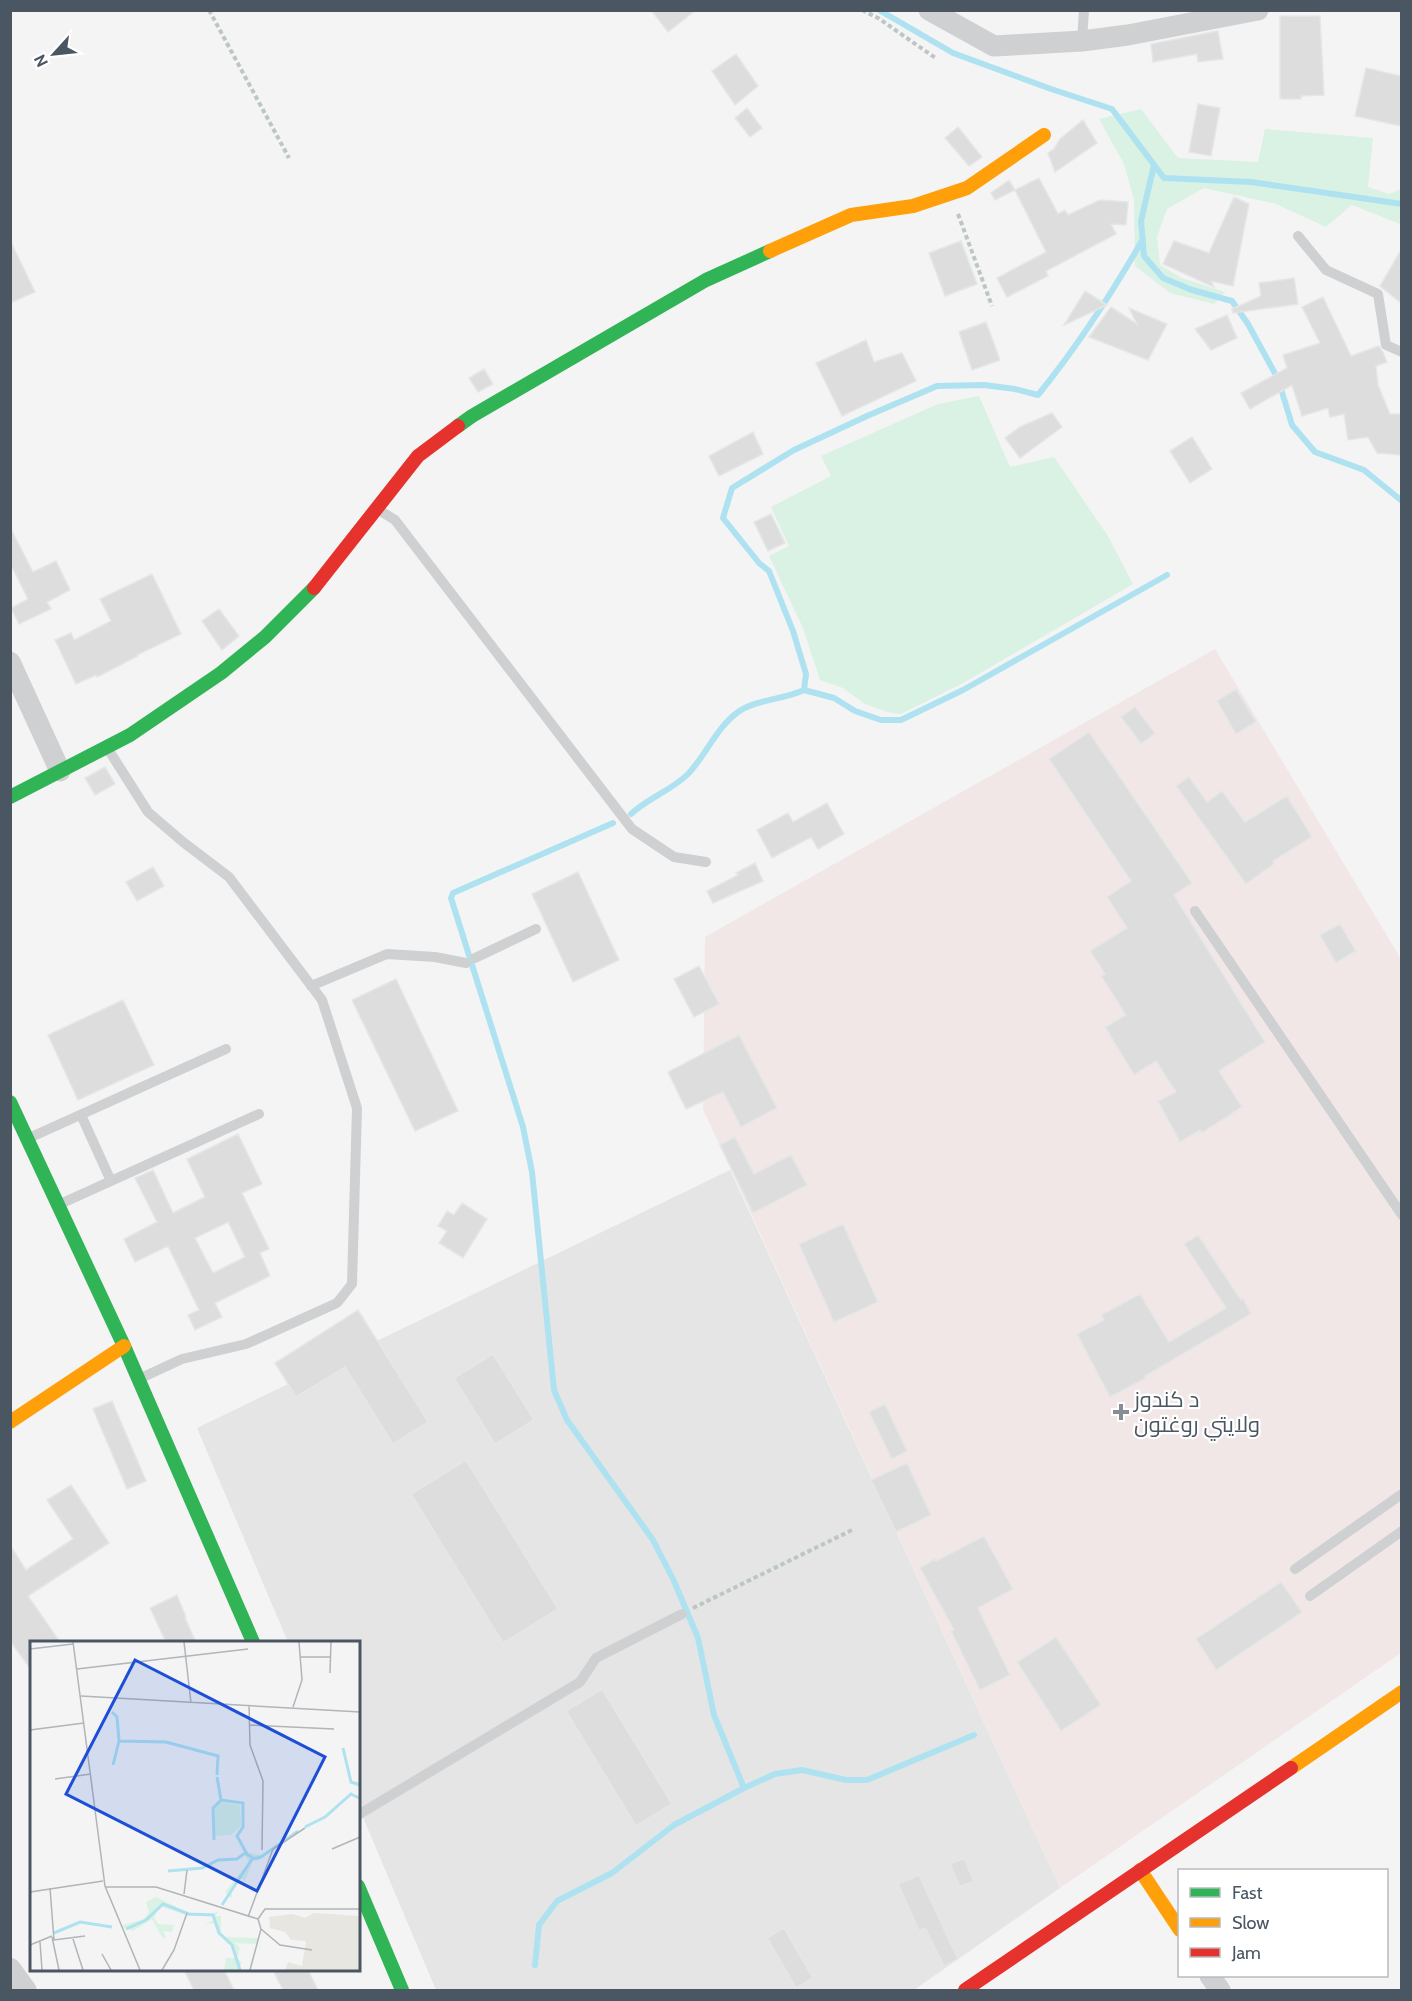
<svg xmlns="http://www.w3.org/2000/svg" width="1412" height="2001" viewBox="0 0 1412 2001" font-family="Cabin,Cairo,sans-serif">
	<rect width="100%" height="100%" fill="#f4f4f4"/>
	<!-- education -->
	<path fill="#e6e5e6" d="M730 1170 1060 1888 914 1990H436L359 1808 358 1642H288L197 1428Z"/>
	<!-- medical -->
	<path fill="#f1e7e6" d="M1215 649 1401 959V1653L1060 1888 703 1109 705 937Z"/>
	<!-- green -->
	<path fill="#d9f2e3" d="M1141 109 1178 158 1258 162 1265 129 1373 138 1368 187 1389 194 1401 189V229L1400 224 1352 205 1326 227 1276 204 1204 188 1167 209 1157 237 1160 265 1182 278 1225 292 1214 304 1170 293 1135 266 1134 200 1124 164 1099 119Z
		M979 396 1010 467 1054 457 1108 536 1133 584 965 682 901 714 887 712 865 704 843 688 820 680 803 628 769 556 789 546 771 507 831 476 821 456 938 404Z"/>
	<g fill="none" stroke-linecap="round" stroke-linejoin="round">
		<!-- stream -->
		<path stroke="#aee2f0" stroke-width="6" d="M879 10 953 53 1051 89 1112 109 1164 178 1251 182 1402 204
			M1154 165 1141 221 1144 256 1163 278 1192 290 1232 301 1248 324 1278 379 1292 425 1315 452 1364 470 1402 501
			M804 690 834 698 855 711 881 720H901L963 690 1167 575
			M631 814C648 798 672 790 688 774 706 755 716 728 738 712 756 699 783 700 804 690L806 674 793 631 769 571 759 563 723 518 732 488 794 450 867 416 937 386 984 385 1015 389 1038 395C1077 347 1112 293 1143 239
			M613 823 453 893 451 898 523 1127 532 1172 554 1390 567 1420 653 1540 674 1581 698 1638 714 1715 744 1788
			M535 1965 539 1925 557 1901 612 1873 674 1825 744 1788 775 1774 802 1770 846 1780H867L974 1735"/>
	</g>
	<!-- building -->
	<path fill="#ddddde" stroke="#e5e6e7" stroke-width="1.5" fill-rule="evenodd" d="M651 10H696L668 32Z
		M1280 16H1320L1324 95 1301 96V99H1280Z
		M1218 31 1223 59 1198 62 1197 54 1153 62 1151 44Z
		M736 54 758 86 735 105 712 71Z
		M1366 68 1401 76V126L1355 116Z
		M1198 104 1220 108 1211 156 1189 152Z
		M747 108 762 128 750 137 735 118Z
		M1083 120 1097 143 1055 172 1048 153 1054 149 1060 139Z
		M958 127 982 157 969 166 945 138Z
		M1039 178 1058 214 1065 210 1068 215 1100 200 1128 202 1126 225 1111 224 1116 234 1046 271 1048 276 1007 297 997 278 1046 252 1015 190Z
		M1009 180 1015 190 995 200 991 193Z
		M1234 197 1249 204 1233 286 1211 281 1214 287 1163 264 1174 241 1209 253Z
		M10 240 35 292 10 303Z
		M961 241 977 284 945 296 929 253Z
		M1401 250V303L1380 286Z
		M1294 278 1298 304 1233 313 1232 309 1261 296 1259 283Z
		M1085 291 1107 305 1064 325Z
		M1323 297 1351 356 1379 346 1383 352 1387 362 1376 366 1378 385 1390 414H1401V455L1377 453 1368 437 1348 440 1344 414 1330 417 1328 408 1302 416 1292 385 1250 409 1241 393 1287 368 1283 355 1320 343 1302 307Z
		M1111 307 1137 324 1129 308 1167 324 1148 360 1089 337Z
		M1227 315 1237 338 1211 350 1195 329Z
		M986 322 1000 360 972 370 959 332Z
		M866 340 874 362 902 353 916 381 842 416 816 363Z
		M484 369 493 384 478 392 469 378Z
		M1052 413 1062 427 1020 458 1005 438 1020 427Z
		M753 432 763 454 719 476 709 456Z
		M1192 437 1212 469 1190 483 1170 451Z
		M771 514 785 543 768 551 754 522Z
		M10 527 33 572 56 561 70 590 47 602 51 609 19 624 11 608 28 599 10 563Z
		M152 574 181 634 137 655 138 656 97 677 96 675 76 684 55 640 71 633 74 640 111 621 100 599Z
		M219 609 239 636 222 650 202 621Z
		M1236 689 1256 722 1236 734 1217 701Z
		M1135 707 1155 733 1141 744 1121 717Z
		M1089 732 1192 883 1174 895 1265 1042 1219 1071 1242 1107 1202 1133 1200 1130 1180 1142 1158 1101 1176 1092 1156 1061 1134 1075 1105 1027 1126 1015 1101 976 1105 974 1090 951 1127 928 1107 897 1131 881 1049 759Z
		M105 767 115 784 95 795 85 778Z
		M1189 777 1207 802 1222 791 1245 822 1287 796 1312 837 1273 861 1274 864 1246 884 1176 786Z
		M827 803 844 834 818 849 811 837 772 858 757 830 788 813 793 822Z
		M755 863 763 881 713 903 707 891 738 875 736 873Z
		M153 867 164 886 137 901 126 882Z
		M578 872 619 960 573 982 532 894Z
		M1340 924 1356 951 1336 963 1320 935Z
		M699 966 719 1004 694 1017 674 979Z
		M396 979 458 1111 415 1131 352 1000Z
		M123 1000 154 1065 78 1100 48 1035Z
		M739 1035 777 1108 741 1127 723 1092 686 1109 668 1072Z
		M238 1134 262 1184 242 1193 269 1249 260 1253 270 1276 215 1303 222 1317 195 1330 188 1315 199 1310 168 1246 135 1262 124 1239 157 1222 135 1178 153 1170 173 1213 205 1197 187 1159ZM228 1222 245 1257 213 1273 195 1238Z
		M735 1137 754 1174 791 1155 807 1185 753 1213 720 1145Z
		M462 1203 487 1219 463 1258 439 1243 447 1231 438 1226 447 1211 454 1215Z
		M843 1224 878 1302 834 1322 799 1244Z
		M1198 1235 1241 1300 1243 1298 1251 1314 1145 1376 1146 1378 1110 1397 1077 1334 1104 1320 1101 1315 1140 1294 1169 1342 1226 1308 1184 1244Z
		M358 1310 428 1422 393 1444 345 1367 296 1397 275 1363Z
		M493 1354 534 1420 495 1444 454 1378Z
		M112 1401 146 1481 127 1489 93 1409Z
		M885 1404 907 1451 892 1459 869 1412Z
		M466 1460 558 1609 503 1643 411 1494Z
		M907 1463 931 1515 896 1532 871 1480Z
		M71 1485 109 1543 28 1596 60 1642H32V1671L10 1641V1545L26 1570 73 1539 47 1500Z
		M984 1536 1013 1589 978 1608 1010 1675 980 1690 951 1631 954 1630 920 1568 935 1559 936 1561Z
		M1281 1582 1302 1612 1216 1670 1196 1639Z
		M177 1595 186 1617 185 1618 196 1642H166L150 1608Z
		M1056 1637 1101 1705 1061 1731 1017 1662Z
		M602 1689 672 1804 636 1826 566 1711Z
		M964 1858 974 1881 960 1887 950 1864Z
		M919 1875 958 1959 944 1966 925 1928 919 1931 898 1884Z
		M784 1928 813 1978 796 1988 767 1938Z
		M184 1970H224L234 1990H194Z
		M273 1970H308L318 1990H283Z"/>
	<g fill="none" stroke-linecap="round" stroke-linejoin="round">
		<!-- path -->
		<path stroke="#bcc7c4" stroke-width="4" stroke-dasharray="4.5 3" stroke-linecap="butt" d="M209 10 289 158
			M862 10 878 18 937 59
			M958 214 992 306
			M693 1608 852 1530"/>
		<!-- lane -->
		<path stroke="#ced0d2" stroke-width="10" d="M1082 41 1084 10
			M1298 236 1326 270 1378 294 1386 345 1402 352
			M379 510 395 520 632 829 674 857 706 862
			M108 749 148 812 183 842 229 877 322 1000 357 1108 352 1284 337 1303 246 1344 182 1359 141 1378
			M1195 911 1402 1215
			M475 958 536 929
			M311 986 387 954 435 957 466 963
			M81 1115 111 1181
			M29 1138 226 1049
			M58 1205 259 1114
			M1295 1569 1402 1494
			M1310 1596 1402 1531
			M358 1815 580 1682 596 1658 682 1614"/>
		<!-- street -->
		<path stroke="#ced0d2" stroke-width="21" d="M929 10 994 46 1082 41 1128 35 1258 10
			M10 662 60 771
			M10 1968 26 1990
			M1210 1976 1220 1990"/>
		<!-- fast -->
		<path stroke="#30b455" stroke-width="14" d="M458 426 472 416 706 280 770 251
			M10 797 130 735 221 673 265 637 314 588
			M10 1102 124 1346 253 1642
			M358 1886 402 1990"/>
		<!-- slow -->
		<path stroke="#ff9f0a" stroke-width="14" d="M770 251 851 215 913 206 967 188 1044 135
			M10 1422 124 1346
			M1291 1768 1402 1692
			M1140 1870 1180 1930"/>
		<!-- jam -->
		<path stroke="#e5322d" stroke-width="14" d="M314 588 418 456 458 426
			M965 1990 1291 1768"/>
	</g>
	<!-- markers -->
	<path fill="#868d94" stroke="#fff" stroke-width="2" d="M1118 1403h6v6h6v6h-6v6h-6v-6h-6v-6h6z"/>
	<g text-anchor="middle" stroke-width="4.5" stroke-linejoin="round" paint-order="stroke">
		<!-- poi labels -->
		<g font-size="22" fill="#4a5661" stroke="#fff" text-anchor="start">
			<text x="1134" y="1407">د کندوز<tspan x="1134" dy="25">ولایتي روغتون</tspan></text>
		</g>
	</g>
	<!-- overview -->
	<g transform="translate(30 1641)">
		<rect width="330" height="330" fill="#f4f4f4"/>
		<path d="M191 161 210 164 211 185 201 194 185 195 184 167ZM215 211 231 214 230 219 223 220 215 240 211 237 200 249 203 257 198 255 195 251 219 221 214 213 208 218ZM126 256 159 272 182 273 189 270 185 275H191V291L196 296 228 297 227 303 205 302 210 307 207 317 211 321 210 329H194L196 317H205L202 305 188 293 186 282 175 283 185 279 184 275H159L129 265 124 277 128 283 144 284 142 291 133 290 136 296 133 298 122 278 103 290 90 285 114 278 119 271 116 261Z" fill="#d9f2e3"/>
		<path d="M284 272 330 275V329H255L258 321 272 325 276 300 261 299 255 291 240 287 239 276 262 273 275 277Z" fill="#e7e6e1"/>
		<path fill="none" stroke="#aee2f0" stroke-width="3" d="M82 71 87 76 89 100 83 124M89 100 136 101 188 115 187 134M313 107 321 141 330 144M187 136 191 159 213 162V186L207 195 217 213M275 186 295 176 321 153 329 157M184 199 183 167 191 159M138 230 172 227 188 219 207 218 215 212 223 217M192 264 222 218 231 216 268 190M96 288 116 279 133 263 159 273 183 274 189 292 202 304 210 329M24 292 50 281 82 286"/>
		<path fill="none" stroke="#b0b5b9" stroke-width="1.5" d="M43 1 75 245 110 329M154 1 161 62M0 8 43 3M270 16H300M47 28 218 8M300 32 301 1M51 55 330 71M219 64 220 104 233 140 232 209M263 66 272 39 269 1M219 84 304 88M0 89 54 82M25 138 61 133M302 208 330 196M76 246H126L228 278M20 247 24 299 55 295M0 251 73 240M154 253 157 229M218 276 243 208 275 187M228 278 235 268H330M231 288 250 304 282 309M22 296 29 329M43 298 53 329M10 301 12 329M0 304 22 295M72 313 81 329M132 329 144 309 157 272M220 329 231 288 228 278"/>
		<path fill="#1d4ed8" fill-opacity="0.15" stroke="#1d4ed8" stroke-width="3" d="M105 19 295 116 227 250 36 153Z"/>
		<rect width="330" height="330" fill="none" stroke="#4a5661" stroke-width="3"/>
	</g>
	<!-- border -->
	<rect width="1412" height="2001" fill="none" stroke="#4a5661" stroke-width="24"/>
	<!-- legend -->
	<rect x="1178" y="1869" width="210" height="108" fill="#ffffff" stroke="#b7bbc0" stroke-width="1.5"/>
	<rect x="1190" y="1888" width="30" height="9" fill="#30b455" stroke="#b7bbc0" stroke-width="1.5"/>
	<text x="1232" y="1899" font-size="18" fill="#4a5661">Fast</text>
	<rect x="1190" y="1918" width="30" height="9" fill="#ff9f0a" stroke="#b7bbc0" stroke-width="1.5"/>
	<text x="1232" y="1929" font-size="18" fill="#4a5661">Slow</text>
	<rect x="1190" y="1948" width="30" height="9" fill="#e5322d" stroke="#b7bbc0" stroke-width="1.5"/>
	<text x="1232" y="1959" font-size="18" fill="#4a5661">Jam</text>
	<!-- north arrow -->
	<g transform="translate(54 54) rotate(243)" stroke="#ffffff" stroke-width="4.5" paint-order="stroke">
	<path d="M0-4.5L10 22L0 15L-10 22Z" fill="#4a5661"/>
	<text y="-9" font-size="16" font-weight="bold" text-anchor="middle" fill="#4a5661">N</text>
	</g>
</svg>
